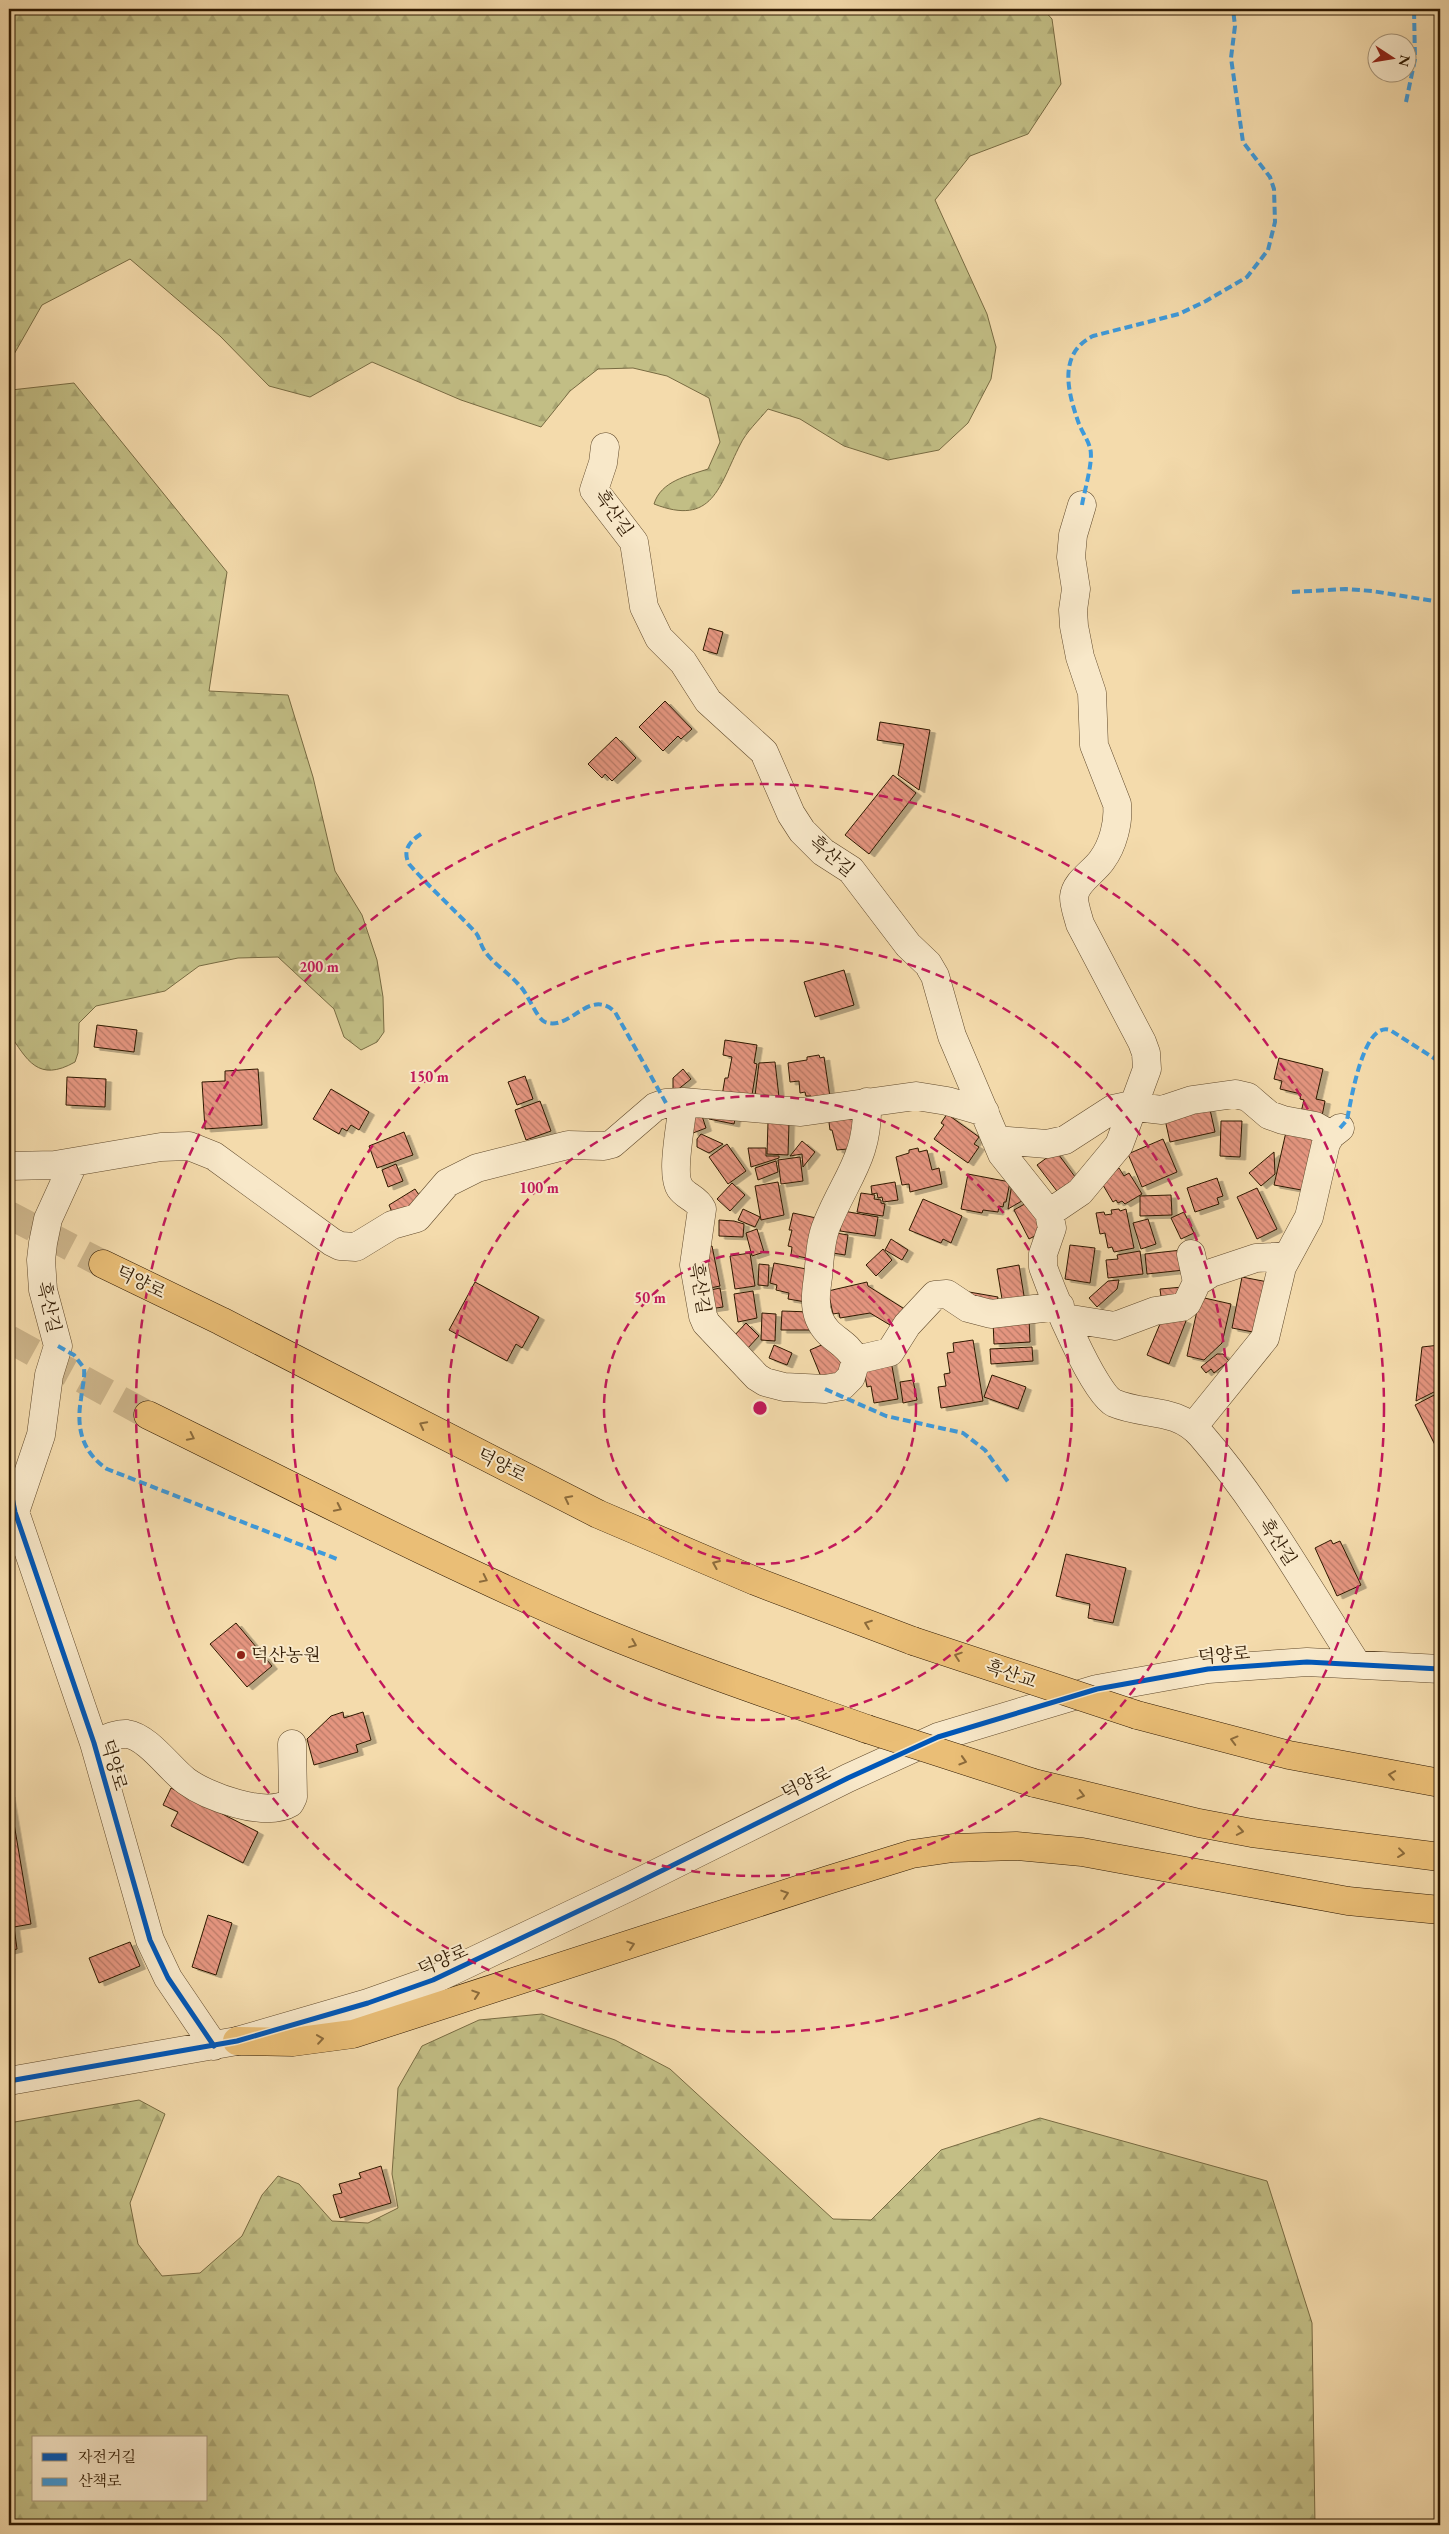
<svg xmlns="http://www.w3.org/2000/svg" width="1449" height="2534" viewBox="0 0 1449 2534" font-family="'EB Garamond','Noto Serif KR',serif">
	<defs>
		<pattern id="forest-firs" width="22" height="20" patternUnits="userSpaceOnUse" patternTransform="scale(1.25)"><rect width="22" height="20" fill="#c2be85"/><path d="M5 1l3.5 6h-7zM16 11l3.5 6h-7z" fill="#a7a371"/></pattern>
		<pattern id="building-back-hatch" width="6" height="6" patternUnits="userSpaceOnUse" patternTransform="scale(1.25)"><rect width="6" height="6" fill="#e4957f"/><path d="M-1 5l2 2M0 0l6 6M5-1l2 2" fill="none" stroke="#b97966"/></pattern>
		<filter id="shadow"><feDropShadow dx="5.5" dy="3" stdDeviation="0" flood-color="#0004"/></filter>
	</defs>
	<rect width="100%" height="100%" fill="#f4dbac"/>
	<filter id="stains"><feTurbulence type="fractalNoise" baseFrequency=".004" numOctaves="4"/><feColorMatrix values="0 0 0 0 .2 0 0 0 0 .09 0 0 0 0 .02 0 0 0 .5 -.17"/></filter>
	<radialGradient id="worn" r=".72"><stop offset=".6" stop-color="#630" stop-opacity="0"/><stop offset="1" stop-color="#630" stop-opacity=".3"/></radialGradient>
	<!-- forest -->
	<path fill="url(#forest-firs)" stroke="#786b42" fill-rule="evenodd" d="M9 9H1043L1052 19 1061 84 1028 134 970 156 935 200 987 314 996 347 991 379 968 423 939 450 888 460 844 446 800 419 768 409C759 420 746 432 740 445 719 486 713 527 654 504 661 481 687 476 708 469L720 442 709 398 667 376 633 368 598 369 570 391 541 427 461 400 372 362 310 397 269 386 220 336 130 259 42 305 9 363 11 390 74 383 227 572 209 691 288 695 313 777 335 871 362 915 377 960 383 997 384 1032 377 1042 361 1050 344 1037 334 1009 278 957 238 958 199 966 165 991 96 1006 79 1023 78 1053 75 1062C38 1083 27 1060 9 1033Z
		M542 2014 615 2040 670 2069 833 2219 871 2220 941 2150 1040 2118 1267 2181 1312 2323 1315 2525H9V2123L139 2100 165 2114 130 2203 138 2244 162 2276 200 2273 242 2236 262 2195 278 2176 299 2184 332 2221 368 2223 398 2208 392 2174 398 2088 422 2046 479 2020ZM34 2438H206V2500H34Z"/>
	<!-- building -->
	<path fill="url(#building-back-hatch)" stroke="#2e1800" filter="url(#shadow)" d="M709 628 723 632 717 654 703 650Z
		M665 701 692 729 681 739 678 736 663 751 639 727Z
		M880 722 930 730 919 790 898 775 904 744 877 740Z
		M616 737 636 758 612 781 605 774 602 778 588 764Z
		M893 775 916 793 869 854 845 835Z
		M844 970 854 1005 815 1017 804 982Z
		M97 1025 137 1030 134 1052 94 1047Z
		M725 1040 757 1045 754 1063 757 1064 751 1101 722 1096 725 1078H728L732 1057 723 1055Z
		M819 1055 820 1058 824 1057 830 1097 811 1100V1096H806L805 1092 800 1093 799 1081 790 1082 788 1063 807 1060V1057Z
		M1279 1058 1323 1069 1316 1099 1325 1101 1321 1121 1300 1116 1304 1100 1300 1099 1301 1094 1280 1089 1282 1081 1274 1079Z
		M775 1062 780 1106 754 1104 759 1063Z
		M258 1069 262 1125 205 1129 202 1082 225 1081V1071Z
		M683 1069 691 1079 676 1091 673 1088V1078Z
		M525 1076 533 1099 517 1105 508 1082Z
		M67 1077 106 1079 105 1107 66 1105Z
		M331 1089 369 1112 359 1130 351 1125 347 1131 342 1128 339 1134 313 1119Z
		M540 1101 551 1131 526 1140 515 1110Z
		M1209 1105 1215 1132 1170 1142 1164 1115Z
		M711 1110 736 1115 734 1124 709 1119Z
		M701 1113 706 1128 693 1133 688 1118Z
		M855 1113 857 1148 837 1150 832 1130H830L828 1115Z
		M947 1114 979 1137 974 1144 979 1147 968 1163 934 1139 944 1125 941 1123Z
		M1221 1121H1242L1240 1157 1220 1156Z
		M768 1122H789L788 1155 767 1154Z
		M404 1132 413 1155 377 1168 369 1146Z
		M1286 1132 1318 1138 1307 1191 1274 1185Z
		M701 1134 723 1144 709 1153 697 1147V1139Z
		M1163 1139 1177 1172 1142 1187 1128 1154Z
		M802 1141 815 1152 803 1167 802 1154 790 1156Z
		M727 1144 746 1171 728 1184 709 1157Z
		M748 1148H766V1156H779V1158L751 1167Z
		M918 1148 919 1152 927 1150 932 1170 939 1168 942 1184 910 1192 909 1184 902 1185 896 1157 909 1153V1150Z
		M1056 1151 1081 1185 1063 1199 1037 1165Z
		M1274 1152 1275 1174 1261 1186 1249 1173Z
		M800 1157 803 1181 781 1184 778 1160Z
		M776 1161 778 1172 758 1180 755 1168Z
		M396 1164 403 1181 388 1187 382 1170Z
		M1119 1168 1124 1176 1129 1173 1142 1194 1125 1204 1122 1201 1118 1203 1116 1200 1113 1202 1100 1180Z
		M968 1174 1010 1182 1006 1202H1004L1003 1207 999 1206 998 1212 983 1210 982 1213 961 1209Z
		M1217 1178 1223 1196 1217 1198 1219 1204 1195 1212 1187 1188Z
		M778 1182 784 1215 761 1220 755 1186Z
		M895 1182 898 1200 883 1202 882 1197 878 1198 877 1193 872 1194 871 1186Z
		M732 1183 745 1195 730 1211 717 1199Z
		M1012 1183 1027 1198 1008 1209Z
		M1257 1188 1277 1229 1257 1239 1237 1197Z
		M415 1189 423 1201 394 1217 389 1205Z
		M861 1193 875 1195 874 1199 881 1200V1203L885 1204 883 1216 857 1212Z
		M1171 1195 1172 1215 1140 1216V1196Z
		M923 1199 962 1216 951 1243 943 1239 941 1243 909 1230Z
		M1030 1201 1046 1230 1029 1239 1014 1210Z
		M743 1209 760 1217 755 1227 738 1220Z
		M1119 1209 1120 1211 1126 1209 1134 1248 1114 1252 1112 1247 1108 1248 1105 1233 1100 1234 1096 1213 1104 1212 1105 1215 1112 1214 1111 1210Z
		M843 1211 878 1217 875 1236 840 1231Z
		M1184 1212 1194 1233 1181 1239 1171 1218Z
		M793 1213 821 1219 812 1259 791 1255 792 1247 788 1246 792 1230H789Z
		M1148 1219 1156 1244 1141 1249 1133 1223Z
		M719 1220 734 1221 744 1224 743 1237 719 1236Z
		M757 1229 764 1252 752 1256 746 1233Z
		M830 1232 848 1235 845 1255 827 1252Z
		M891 1239 908 1250 902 1260 885 1250Z
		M1070 1245 1095 1248 1090 1283 1065 1279Z
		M712 1246 720 1286 705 1289 704 1247Z
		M883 1249 892 1260 876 1276 866 1265Z
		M1182 1250 1184 1270 1147 1274 1145 1254Z
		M1140 1251 1143 1274 1108 1278 1106 1260 1118 1259 1117 1255Z
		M750 1253 755 1286 735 1289 730 1256Z
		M774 1263 812 1270 806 1302 788 1299 789 1293 776 1290 777 1285 770 1283Z
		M759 1264 769 1265 768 1286 758 1285Z
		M1019 1265 1025 1302 1003 1305 997 1269Z
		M1242 1277 1268 1282 1258 1333 1232 1328Z
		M1119 1280 1117 1289 1097 1307 1089 1298 1108 1281Z
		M475 1282 539 1317 522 1348 516 1344 507 1361 449 1330Z
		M867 1282 868 1286 906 1310 895 1328 870 1313 840 1318 839 1313 833 1314 828 1291Z
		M1183 1287 1184 1302 1162 1304 1160 1289Z
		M720 1288 723 1307 709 1309 706 1291Z
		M753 1291 757 1318 738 1322 734 1294Z
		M969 1292 998 1297 996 1306 968 1302Z
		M1200 1297 1231 1304 1222 1343 1204 1360 1187 1356Z
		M782 1311 811 1312V1330H781Z
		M1165 1312 1186 1321 1169 1364 1147 1355Z
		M762 1313 776 1314 775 1341 761 1340Z
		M1029 1318 1030 1342 994 1344 993 1321Z
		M746 1323 759 1336 746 1350 733 1337Z
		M833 1340 847 1375 824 1384 810 1350Z
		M973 1340 983 1401 941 1408 938 1387 946 1386 944 1374 950 1373 947 1353 954 1352 953 1343Z
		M774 1345 792 1353 787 1365 769 1358Z
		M1440 1345V1389L1416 1401 1422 1347Z
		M1032 1347 1033 1361 991 1364 990 1349Z
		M1217 1354H1223L1229 1361 1214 1373 1211 1369 1206 1373 1201 1367Z
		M891 1361 898 1399 874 1403 871 1386 867 1387 863 1365Z
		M992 1375 1026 1387 1018 1409 984 1397Z
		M913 1380 917 1400 903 1403 900 1382Z
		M1440 1392V1455L1415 1405Z
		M1331 1540 1333 1544 1340 1541 1361 1585 1337 1596 1315 1548Z
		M1066 1554 1126 1568 1113 1623 1088 1618 1090 1604 1056 1596Z
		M236 1623 272 1666 247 1687 210 1644Z
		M343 1712 344 1718 363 1712 371 1740 356 1745 358 1752 314 1765 307 1739 331 1716Z
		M171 1788 258 1832 243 1863 171 1826 178 1812 163 1805Z
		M9 1794 31 1924 14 1927 17 1949 9 1951Z
		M208 1915 232 1923 216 1975 192 1967Z
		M130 1942 140 1966 99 1983 89 1958Z
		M381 2166 391 2203 340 2218 333 2195 342 2193 339 2184 361 2178 359 2173Z"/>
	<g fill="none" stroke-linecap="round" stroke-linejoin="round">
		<!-- major-tunnel -->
		<path stroke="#ccb48a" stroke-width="28" stroke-dasharray="28 14" stroke-linecap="butt" d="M9 1215 103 1264
			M9 1339 148 1415"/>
		<!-- minor casing -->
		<g stroke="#60492b" stroke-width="29">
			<path id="minor" d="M605 447 603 463 594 490 634 542 644 607 659 638 683 662 708 701 764 752 791 814 802 831 823 852 851 870 908 945 928 964 935 976 952 1036 1002 1154 1049 1213 1052 1228 1043 1254V1267C1052 1292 1093 1393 1114 1403 1144 1416 1176 1407 1201 1435 1261 1504 1306 1586 1356 1663
				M683 1102C682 1120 670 1174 680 1188 686 1197 697 1198 702 1209L694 1265 703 1316 706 1323 757 1377 765 1382 784 1387 825 1389 842 1386 851 1377 856 1360 890 1352 907 1325 935 1295 947 1294 968 1308 991 1314 1060 1306
				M996 1140 1047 1144 1065 1140 1113 1109 1127 1106 1162 1110 1192 1100 1235 1094 1248 1097 1269 1115 1283 1120 1315 1126 1331 1135
				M9 1166 55 1165 161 1147 189 1146 214 1156 332 1242 340 1246 356 1247 392 1225 417 1218 447 1183 477 1168 568 1145 604 1146 612 1144 655 1107 666 1103 683 1102 801 1112 916 1096 947 1101 985 1112
				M1049 1213 1080 1192 1119 1145 1147 1069 1146 1053 1142 1042 1080 924C1078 916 1074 906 1074 897 1075 882 1094 872 1102 860 1113 845 1119 822 1117 804L1094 745 1092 693 1080 657 1074 626 1073 610 1076 589 1071 557 1073 535 1082 505
				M1191 1254 1197 1282
				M1065 1318 1115 1326 1155 1311 1182 1307 1187 1303 1197 1282 1211 1273 1256 1258 1286 1256
				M856 1360C845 1339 828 1340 819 1318 814 1305 816 1291 818 1277 820 1259 820 1240 827 1224 846 1177 869 1157 867 1102
				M1193 1427 1265 1338 1282 1267 1309 1217 1326 1143 1331 1135 1340 1128
				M9 1482 15 1512 94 1743 150 1940 168 1978 214 2046
				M15 1512 41 1435 49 1375 58 1346 43 1290 41 1260 43 1243 48 1219 74 1162
				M94 1743C103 1740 117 1733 127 1734 148 1737 169 1768 186 1781 208 1797 265 1818 290 1803L293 1797 292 1744
				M9 2081 237 2041 368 2003 433 1980 627 1888 848 1778 938 1737 1097 1689 1208 1669 1307 1662 1440 1669"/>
		</g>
		<!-- major casing -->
		<g stroke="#2e1800" stroke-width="29">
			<path id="major" d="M103 1264 221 1321 598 1514 755 1581 913 1641
				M148 1415C293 1486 437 1561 586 1625 678 1664 773 1696 867 1729
				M1137 1715 1289 1755 1440 1783
				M1034 1783 1199 1823 1252 1833 1440 1857
				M237 2041 293 2042 353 2034 828 1880 912 1854 953 1848 1016 1846 1082 1852 1348 1901 1440 1910"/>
		</g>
		<!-- minor -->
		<use href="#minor" stroke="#f8e8c9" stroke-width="28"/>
		<!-- major -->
		<use href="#major" stroke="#eabe76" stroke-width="28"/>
		<!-- major-bridge casing -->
		<g stroke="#2e1800" stroke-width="29" stroke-linecap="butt">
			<path id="major-bridge" d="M913 1641 1137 1715
				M867 1729 1034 1783"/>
		</g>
		<!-- major-bridge -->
		<use href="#major-bridge" stroke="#eabe76" stroke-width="28"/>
		<!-- quiet -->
		<path stroke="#3d9adc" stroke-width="4" stroke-dasharray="8 4" stroke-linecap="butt" d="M1406 102 1415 59 1414 9
			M1082 505C1084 492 1094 460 1090 448 1088 440 1082 432 1079 424 1068 393 1057 354 1093 336L1179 314 1206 301 1247 277 1268 250 1275 222 1274 189 1270 177 1243 142 1231 58 1235 26 1233 9
			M1292 592 1346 589 1372 591 1440 602
			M421 834C410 841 402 850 409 864 430 888 454 909 476 933 480 938 480 944 484 950 492 963 509 973 519 985 528 993 536 1018 545 1022 570 1032 589 987 615 1012L666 1103
			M1340 1128 1347 1120C1351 1101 1363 1021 1390 1030L1440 1062
			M58 1346 74 1355 84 1368C85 1378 82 1389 81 1399 76 1428 82 1452 107 1469L337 1559
			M825 1389 886 1416 963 1433 985 1450 1009 1483"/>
		<!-- cycleway casing -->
		<g stroke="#f8e8c9" stroke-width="8">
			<path id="cycleway" d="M9 1482 15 1512 94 1743 150 1940 168 1978 214 2046
				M9 2081 237 2041 368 2003 433 1980 627 1888 848 1778 938 1737 1097 1689 1208 1669 1307 1662 1440 1669"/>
		</g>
		<!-- cycleway -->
		<use href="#cycleway" stroke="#0057b8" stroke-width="5"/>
	</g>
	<!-- one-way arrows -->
	<defs><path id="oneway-chevron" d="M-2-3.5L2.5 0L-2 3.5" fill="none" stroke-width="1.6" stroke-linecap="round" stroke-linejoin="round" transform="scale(1.25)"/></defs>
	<g stroke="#8c6b3b">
		<use href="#oneway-chevron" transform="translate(423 1425) rotate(-153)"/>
		<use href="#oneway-chevron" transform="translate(191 1437) rotate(26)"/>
		<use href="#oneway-chevron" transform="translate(568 1499) rotate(-153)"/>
		<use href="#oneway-chevron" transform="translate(338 1508) rotate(26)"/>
		<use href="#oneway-chevron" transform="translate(716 1564) rotate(-157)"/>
		<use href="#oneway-chevron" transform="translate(484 1579) rotate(26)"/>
		<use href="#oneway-chevron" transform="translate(868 1624) rotate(-159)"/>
		<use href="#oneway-chevron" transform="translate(633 1644) rotate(22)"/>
		<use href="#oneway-chevron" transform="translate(958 1656) rotate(-161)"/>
		<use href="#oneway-chevron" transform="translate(1234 1740) rotate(-165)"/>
		<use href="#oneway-chevron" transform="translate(963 1761) rotate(17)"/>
		<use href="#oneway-chevron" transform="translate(1392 1775) rotate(-171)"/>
		<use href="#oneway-chevron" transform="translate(1081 1795) rotate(14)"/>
		<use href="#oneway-chevron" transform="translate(1240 1831) rotate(10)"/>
		<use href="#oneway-chevron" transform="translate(1401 1853) rotate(7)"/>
		<use href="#oneway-chevron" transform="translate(785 1894) rotate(-18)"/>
		<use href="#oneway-chevron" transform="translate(631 1945) rotate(-18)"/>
		<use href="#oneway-chevron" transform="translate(476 1994) rotate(-18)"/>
		<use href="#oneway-chevron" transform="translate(320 2039) rotate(-8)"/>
	</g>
	<!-- distance rings -->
	<g fill="none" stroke="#c2185b" stroke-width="2.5" stroke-dasharray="9 6">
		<circle cx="760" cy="1408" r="156"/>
		<circle cx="760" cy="1408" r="312"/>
		<circle cx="760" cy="1408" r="468"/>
		<circle cx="760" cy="1408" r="624"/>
	</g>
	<!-- markers -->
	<circle fill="#8f2418" stroke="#f8e8c9" stroke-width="2" cx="241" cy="1655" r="5"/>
	<g text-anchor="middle" stroke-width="4" stroke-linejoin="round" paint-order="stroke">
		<!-- street labels -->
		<g font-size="18" fill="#2e1800" stroke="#f8e8c9">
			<text transform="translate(614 513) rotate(55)" y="6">흑산길</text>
			<text transform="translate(832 856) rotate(40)" y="6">흑산길</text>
			<text transform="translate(141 1282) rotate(26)" y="6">덕양로</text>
			<text transform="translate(700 1288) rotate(81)" y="6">흑산길</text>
			<text transform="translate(49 1307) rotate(77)" y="6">흑산길</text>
			<text transform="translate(502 1465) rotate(27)" y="6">덕양로</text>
			<text transform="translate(1278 1542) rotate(57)" y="6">흑산길</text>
			<text transform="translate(1224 1655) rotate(-5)" y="6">덕양로</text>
			<text transform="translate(1011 1674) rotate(19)" y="6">흑산교</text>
			<text transform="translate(114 1765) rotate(74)" y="6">덕양로</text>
			<text transform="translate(806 1783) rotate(-26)" y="6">덕양로</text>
			<text transform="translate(443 1960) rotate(-23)" y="6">덕양로</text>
		</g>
		<!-- poi labels -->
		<g font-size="18" fill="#2e1800" stroke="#f8e8c9" text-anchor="start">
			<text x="251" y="1661">덕산농원</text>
		</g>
	</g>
	<circle cx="760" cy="1408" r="8" fill="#c2185b" stroke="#f8e8c9" stroke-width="2.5"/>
	<g font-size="15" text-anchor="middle" font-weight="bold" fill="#c2185b" stroke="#f8e8c9" stroke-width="4" stroke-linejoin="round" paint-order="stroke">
		<text x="319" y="972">200 m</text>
		<text x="429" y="1082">150 m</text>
		<text x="539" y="1193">100 m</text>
		<text x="650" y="1303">50 m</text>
	</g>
	<!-- margin -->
	<rect width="1449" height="2534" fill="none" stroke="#f4dbac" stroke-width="30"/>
	<rect x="10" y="10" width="1429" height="2514" fill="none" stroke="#2e1800" stroke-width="2.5"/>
	<rect x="15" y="15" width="1419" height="2504" fill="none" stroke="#2e1800"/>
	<!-- legend -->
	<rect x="32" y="2436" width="175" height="65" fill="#f8e8c9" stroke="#a79579"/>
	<rect x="42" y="2453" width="25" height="8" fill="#0057b8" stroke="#a79579"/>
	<text x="78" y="2462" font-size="15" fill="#2e1800">자전거길</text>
	<rect x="42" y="2478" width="25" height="8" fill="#3d9adc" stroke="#a79579"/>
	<text x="78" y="2486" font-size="15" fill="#2e1800">산책로</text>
	<!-- north arrow -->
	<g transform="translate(1392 58) rotate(102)"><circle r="24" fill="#f8e8c9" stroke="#a79579"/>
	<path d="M0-4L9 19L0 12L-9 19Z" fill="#8f2418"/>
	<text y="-8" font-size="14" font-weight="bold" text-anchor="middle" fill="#2e1800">N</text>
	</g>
	<rect width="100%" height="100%" filter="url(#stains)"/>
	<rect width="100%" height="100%" fill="url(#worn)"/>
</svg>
